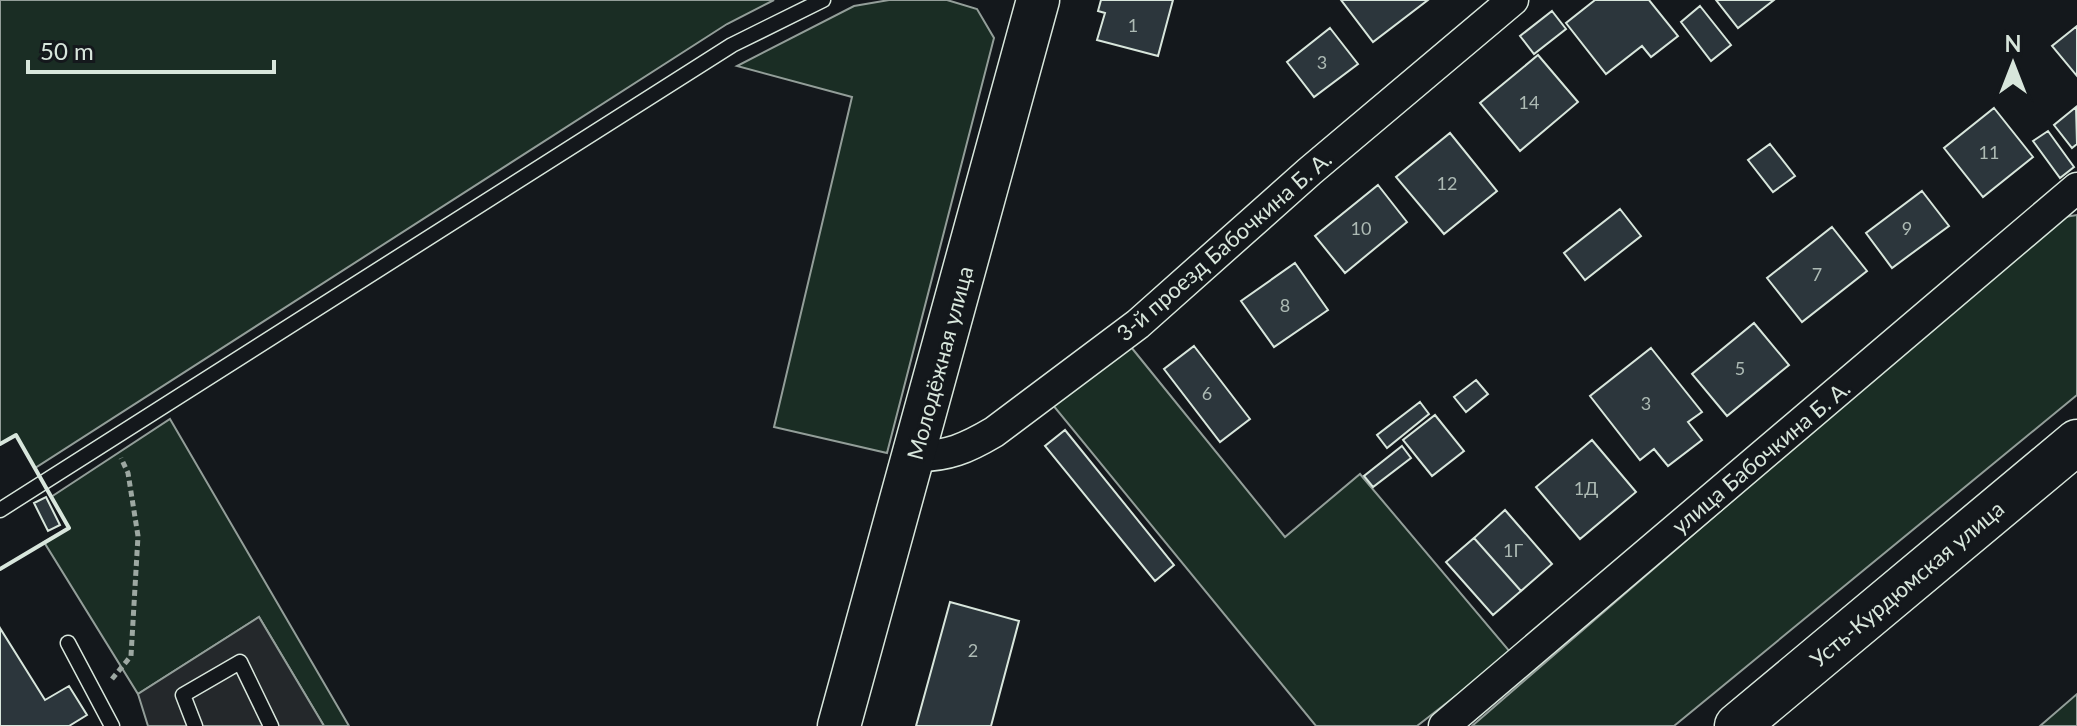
<svg xmlns="http://www.w3.org/2000/svg" width="2077" height="726" viewBox="0 0 2077 726" font-family="Lato,sans-serif">
	<rect width="100%" height="100%" fill="#14181c"/>
	<!-- green -->
	<path fill="#1a2d24" stroke="#939e99" stroke-width="2" d="M0 0H774L727 24 35 468 16 435 0 444Z
		M889 0H947L977 9 994 38 887 453 774 427 852 97 737 66 854 6Z
		M2077 215V395L1674 726H1472L2059 218Z
		M1131 347 1285 537 1360 474 1511 653 1417 726H1316L1052 404Z
		M170 419 349 726H324L259 617 138 694 44 542 69 528 51 497Z
		M2077 694V726H2040Z"/>
	<!-- parking -->
	<path fill="#24282b" stroke="#939e99" stroke-width="2" d="M259 617 324 726H148L138 694Z"/>
	<!-- building -->
	<path fill="#2c363c" stroke="#d8e6dc" stroke-width="2" d="M1101 0H1173L1158 56 1097 40 1105 13 1098 11Z
		M1341 0H1428L1373 42Z
		M1595 0H1649L1678 36 1651 57 1642 46 1606 74 1566 23Z
		M1716 0H1774L1738 28Z
		M1700 6 1731 45 1711 61 1681 22Z
		M1552 11 1566 29 1534 54 1520 36Z
		M2077 26V76L2052 46Z
		M1330 28 1358 64 1314 97 1287 62Z
		M1538 55 1578 102 1520 151 1480 103Z
		M2076 107 2077 144 2072 148 2054 125Z
		M1994 108 2033 157 1983 197 1944 148Z
		M2048 131 2074 167 2060 178 2033 141Z
		M1450 133 1497 191 1444 234 1396 177Z
		M1770 144 1795 176 1773 192 1748 160Z
		M1378 185 1407 222 1345 273 1315 236Z
		M1922 191 1949 226 1892 268 1866 233Z
		M1620 209 1641 236 1585 280 1564 253Z
		M1832 227 1867 271 1802 322 1767 278Z
		M1295 263 1328 310 1274 347 1241 301Z
		M1754 323 1789 365 1727 416 1692 374Z
		M1194 346 1250 419 1220 442 1164 369Z
		M1651 348 1702 412 1688 422 1702 440 1668 466 1654 449 1640 460 1590 396Z
		M1476 380 1488 394 1466 412 1454 397Z
		M1420 402 1429 414 1387 448 1377 435Z
		M1435 415 1464 451 1432 476 1403 440Z
		M1065 430 1174 565 1155 581 1045 446Z
		M1592 440 1636 492 1580 539 1536 487Z
		M1402 446 1411 458 1373 487 1364 476Z
		M46 497 60 525 48 531 34 503Z
		M1505 510 1552 564 1521 591 1474 538Z
		M1474 538 1521 591 1493 615 1446 562Z
		M950 602 1019 621 991 726H916Z
		M0 628 45 700 69 686 87 715 69 726H0Z"/>
	<g fill="none" stroke-linecap="round" stroke-linejoin="round">
		<!-- lane casing -->
		<g stroke="#d8e6dc" stroke-width="17">
			<path id="lane" d="M0 510 732 45 823 0
				M68 643 112 726
				M195 726 183 695 240 662 271 726"/>
		</g>
		<!-- street casing -->
		<g stroke="#d8e6dc" stroke-width="33">
			<path id="street" d="M915 456C947 457 967 448 994 432L1138 324 1310 171 1513 0
				M1444 726 2077 188"/>
		</g>
		<!-- secondary casing -->
		<g stroke="#d8e6dc" stroke-width="45">
			<path id="secondary" d="M839 726 1038 0"/>
		</g>
		<!-- primary casing -->
		<g stroke="#d8e6dc" stroke-width="47">
			<path id="primary" d="M1737 726 2077 442"/>
		</g>
		<!-- path -->
		<path stroke="#9da8a2" stroke-width="5" stroke-dasharray="6 4" stroke-linecap="butt" d="M112 679 131 656 138 536 128 473 121 458"/>
		<!-- lane -->
		<use href="#lane" stroke="#14181c" stroke-width="14"/>
		<!-- street -->
		<use href="#street" stroke="#14181c" stroke-width="30"/>
		<!-- secondary -->
		<use href="#secondary" stroke="#14181c" stroke-width="42"/>
		<!-- primary -->
		<use href="#primary" stroke="#14181c" stroke-width="44"/>
		<!-- wall -->
		<path stroke="#d8e6dc" stroke-width="4" d="M0 444 16 435 69 528 0 569"/>
	</g>
	<g text-anchor="middle" stroke-width="6" stroke-linejoin="round" paint-order="stroke">
		<!-- number labels -->
		<g font-size="18" fill="#adbab4">
			<text x="1133" y="32">1</text>
			<text x="1322" y="69">3</text>
			<text x="1529" y="109">14</text>
			<text x="1989" y="159">11</text>
			<text x="1447" y="190">12</text>
			<text x="1361" y="235">10</text>
			<text x="1907" y="235">9</text>
			<text x="1817" y="281">7</text>
			<text x="1285" y="312">8</text>
			<text x="1740" y="375">5</text>
			<text x="1207" y="400">6</text>
			<text x="1646" y="410">3</text>
			<text x="1586" y="495">1Д</text>
			<text x="1513" y="557">1Г</text>
			<text x="973" y="657">2</text>
		</g>
		<!-- street labels -->
		<g font-size="22" fill="#d8e6dc" stroke="#14181c">
			<text transform="translate(1224 246) rotate(-41)" y="8">3-й проезд Бабочкина Б. А.</text>
			<text transform="translate(940 363) rotate(-75)" y="8">Молодёжная улица</text>
			<text transform="translate(1761 457) rotate(-40)" y="8">улица Бабочкина Б. А.</text>
			<text transform="translate(1907 584) rotate(-40)" y="8">Усть-Курдюмская улица</text>
		</g>
	</g>
	<!-- north arrow -->
	<g transform="translate(2013 64)" stroke="#14181c" stroke-width="6" paint-order="stroke">
	<path d="M0-6L14 30L0 20L-14 30Z" fill="#d8e6dc"/>
	<text y="-12" font-size="22" font-weight="bold" text-anchor="middle" fill="#d8e6dc">N</text>
	</g>
	<!-- scale -->
	<path d="M28 60v12h246v-12" fill="none" stroke="#d8e6dc" stroke-width="4"/>
	<text x="40" y="60" font-size="24" fill="#d8e6dc" stroke="#14181c" stroke-width="6" paint-order="stroke">50 m</text>
</svg>
